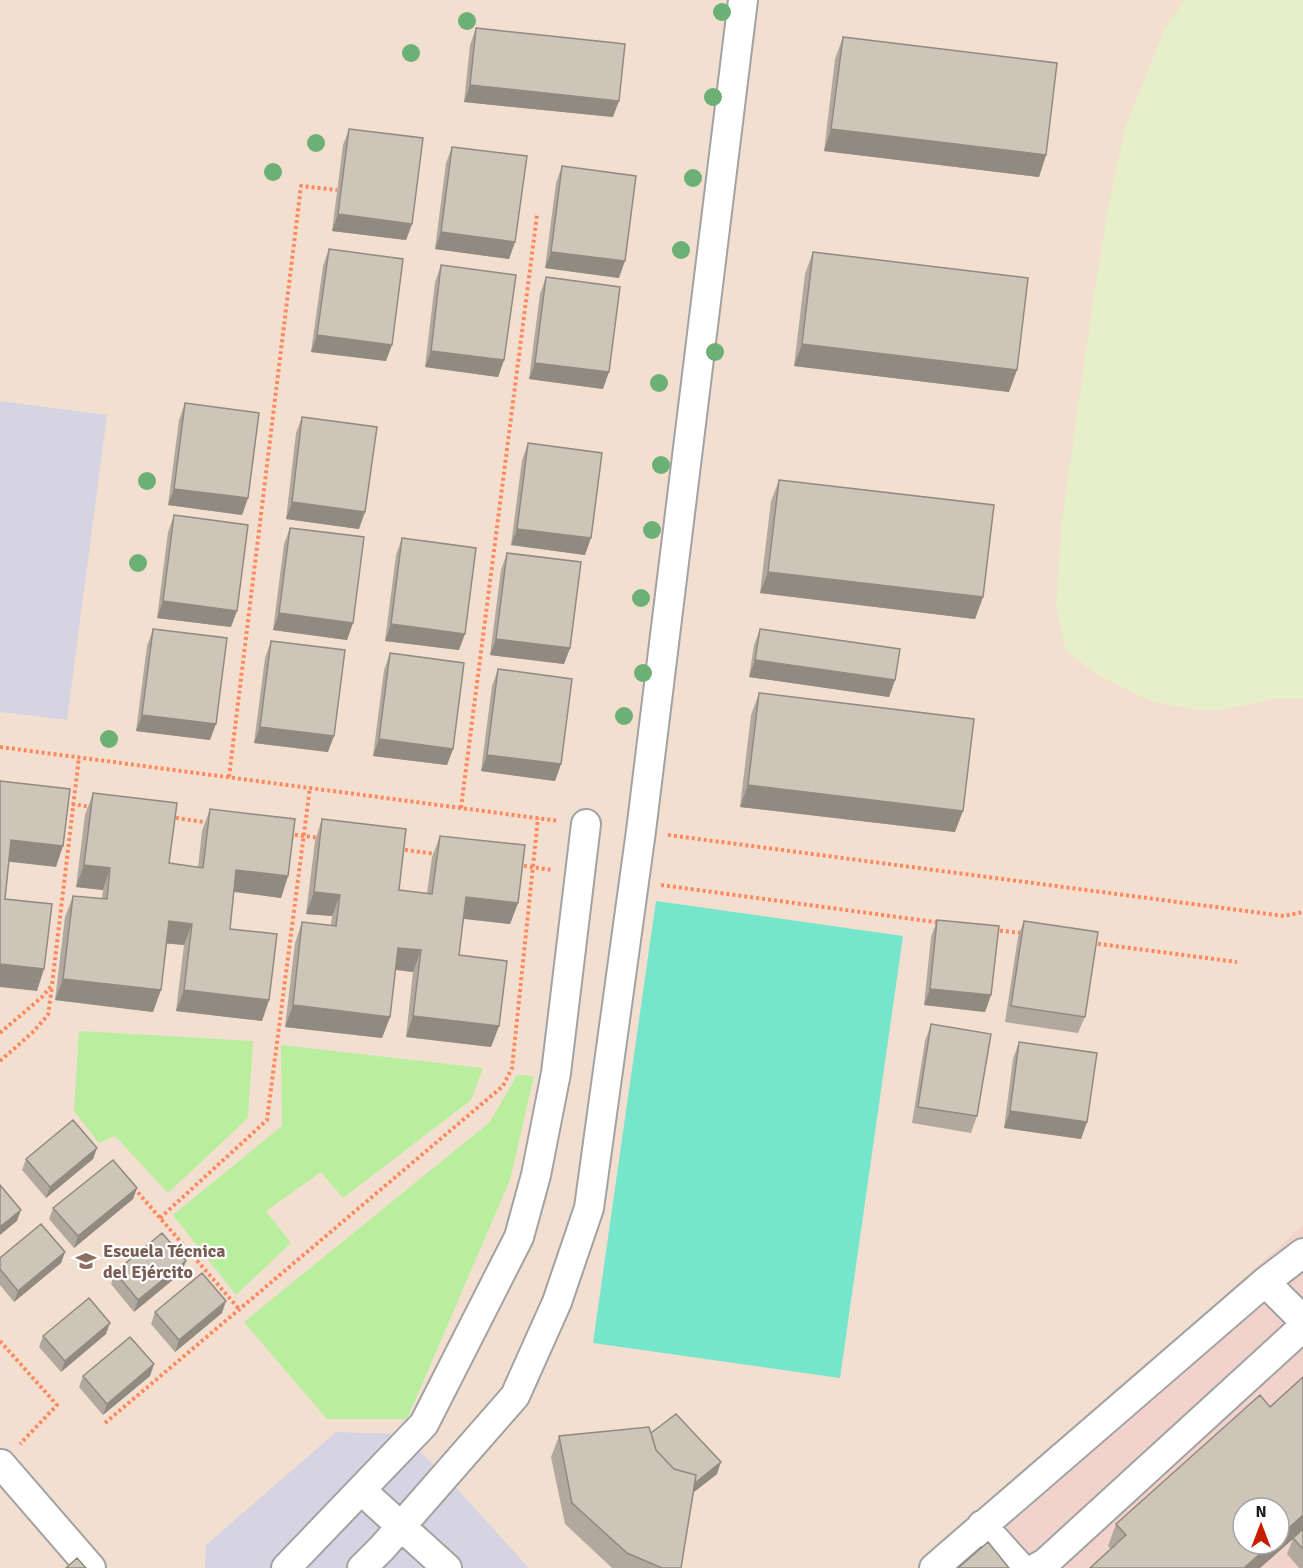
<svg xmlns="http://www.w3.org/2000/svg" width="1303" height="1568" viewBox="0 0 1303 1568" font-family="Signika,sans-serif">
	<rect width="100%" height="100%" fill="#eeebdf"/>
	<!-- commercial -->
	<path fill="#f1d3cc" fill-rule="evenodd" d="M1303 1225V1568H918ZM1243 1508H1279V1544H1243Z"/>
	<!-- military -->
	<path fill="#f2dfd0" d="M0 0H1303V1225L918 1568H0Z"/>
	<!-- farmland -->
	<path fill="#e6efc8" d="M1184 0H1303V699H1274L1220 710H1198L1150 701 1099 676 1066 650 1056 606 1062 520 1093 301 1108 208 1125 128 1164 30Z"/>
	<!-- grass -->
	<path fill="#b9ee9f" d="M79 1031 253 1041 248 1118 168 1193 115 1136 99 1143 74 1111Z
		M281 1045 483 1068 471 1100 343 1198 321 1172 266 1211 291 1243 236 1295 173 1215 282 1126Z
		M517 1075 534 1076 510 1180 407 1419H327L244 1322 490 1122Z"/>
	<!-- pitch -->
	<path fill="#75e5cb" d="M656 901 903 936 840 1378 593 1343Z"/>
	<!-- plaza -->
	<path fill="#d6d4e3" d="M0 401 107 415 67 720 0 712Z
		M336 1432 402 1434 448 1479 529 1568H205L206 1545Z"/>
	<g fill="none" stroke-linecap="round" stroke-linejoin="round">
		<!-- minor casing -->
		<g stroke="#a2a2a2" stroke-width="32">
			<path id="minor" d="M1265 1282 1303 1253
				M1 1464 91 1568
				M361 1490 447 1568
				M982 1525 1021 1568
				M286 1568 424 1424 519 1237 536 1175 556 1073 586 824
				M362 1568 382 1548 515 1396 557 1302 589 1208 641 831 743 0
				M934 1568 1265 1282 1303 1320
				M1036 1568 1045 1563 1303 1327"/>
		</g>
		<!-- path -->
		<path stroke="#ff895f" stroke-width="4" stroke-dasharray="3 3" stroke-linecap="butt" d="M0 747 559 821
			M229 777 301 186 337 190
			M66 803 91 807
			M461 808 537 215
			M170 817 210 823
			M289 834 320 838
			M668 835 1284 916 1303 912
			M399 849 436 854
			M518 865 552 870
			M661 885 942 923
			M994 930 1022 933
			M1092 943 1237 962
			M0 1033 42 997 52 985 79 757
			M0 1061 32 1033 48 1015 52 987
			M134 1188 239 1309
			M160 1218 267 1120 310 787
			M0 1341 57 1405 20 1444
			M105 1423 503 1086 512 1068 538 818"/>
		<!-- minor -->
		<use href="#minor" stroke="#fff" stroke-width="28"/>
	</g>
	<!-- trees -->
	<g fill="#6cb076">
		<circle cx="722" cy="12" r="9"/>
		<circle cx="467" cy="21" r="9"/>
		<circle cx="411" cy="53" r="9"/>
		<circle cx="713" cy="97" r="9"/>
		<circle cx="316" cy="143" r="9"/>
		<circle cx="273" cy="172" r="9"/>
		<circle cx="693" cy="178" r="9"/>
		<circle cx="681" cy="250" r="9"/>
		<circle cx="715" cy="352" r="9"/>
		<circle cx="659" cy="383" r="9"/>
		<circle cx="661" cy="465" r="9"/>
		<circle cx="147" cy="481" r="9"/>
		<circle cx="652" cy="530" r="9"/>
		<circle cx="138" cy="563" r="9"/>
		<circle cx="641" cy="598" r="9"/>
		<circle cx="643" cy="673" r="9"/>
		<circle cx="624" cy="716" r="9"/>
		<circle cx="109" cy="739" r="9"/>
	</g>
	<!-- wall -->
	<path fill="#b1a99e" d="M476 28 613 117 464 102 470 45Z
		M843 37 1046 155 1039 177 824 151 835 59Z
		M349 129 412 224 406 240 332 231 343 145Z
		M452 147 515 242 509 259 435 249 446 163Z
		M562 166 619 278 545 268 556 183Z
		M329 249 386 361 311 352 323 266Z
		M813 252 1009 392 794 366 805 274Z
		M441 265 504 360 498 377 425 367 435 282Z
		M546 277 603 389 529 379 540 294Z
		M185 403 248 498 242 515 168 505 179 420Z
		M302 417 359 529 286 519 296 433Z
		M528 443 585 555 511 545 522 460Z
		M779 480 983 597 975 619 760 593 771 501Z
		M174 515 231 627 157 618 168 532Z
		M290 528 353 623 347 640 273 630 284 544Z
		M402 538 459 650 385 641 396 555Z
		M507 553 570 648 564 664 490 655 501 570Z
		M153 629 210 740 136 731 147 646Z
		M760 629 895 680 889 697 749 677 754 645Z
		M271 641 328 752 254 743 265 658Z
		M390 653 453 749 447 765 373 756 384 670Z
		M498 669 561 764 555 781 481 771 492 686Z
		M759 693 955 832 740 807 751 715Z
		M93 793 169 863 198 867 202 831 210 809 288 876 281 898 234 892 230 929 269 1000 262 1021 176 1011 184 945 166 943 153 1012 55 1000 65 917 73 896 102 899 103 890 76 887 85 815Z
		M322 819 399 890 427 893 432 857 440 836 518 903 510 924 463 919 459 955 499 1026 491 1047 406 1037 413 972 395 970 390 1017 382 1038 285 1027 295 943 302 922 331 925 332 916 306 914 315 841Z
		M937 920 991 995 985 1012 924 1005 931 937Z
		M1024 921 1085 1017 1078 1033 1005 1022 1018 937Z
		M931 1024 977 1116 971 1133 912 1123 925 1041Z
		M1019 1042 1087 1122 1081 1139 1004 1128 1013 1059Z
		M97 1148 93 1159 46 1198 22 1170 26 1159Z
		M137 1188 133 1199 74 1248 49 1219 53 1208Z
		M65 1252 61 1263 14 1302 0 1285V1258Z
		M186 1261 181 1273 134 1312 111 1284 115 1272Z
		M155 1312 222 1313 175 1352 151 1324Z
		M106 1334 61 1372 39 1347 43 1336Z
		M154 1364 150 1376 103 1415 79 1387 83 1376Z
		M1303 1377V1568H1299L1287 1554 1293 1539 1260 1568H1090L1111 1549 1108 1546 1116 1524 1270 1407Z
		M651 1433 717 1474 694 1492 681 1568H612L565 1524 551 1457 559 1436Z"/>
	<!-- shaded-wall -->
	<path fill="#908a81" d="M470 85 619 101 613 117 464 102Z
		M831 129 1046 155 1039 177 824 151Z
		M338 214 412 224 406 240 332 231Z
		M441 232 515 242 509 259 435 249Z
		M551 252 625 261 619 278 545 268Z
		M317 335 392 345 386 361 311 352Z
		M802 344 1017 370 1009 392 794 366Z
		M431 351 504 360 498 377 425 367Z
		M535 363 609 372 603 389 529 379Z
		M174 489 248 498 242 515 168 505Z
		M292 502 365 512 359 529 286 519Z
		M517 529 591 538 585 555 511 545Z
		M768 572 983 597 975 619 760 593Z
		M163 601 237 611 231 627 157 618Z
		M279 613 353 623 347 640 273 630Z
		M391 624 465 634 459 650 385 641Z
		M496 639 570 648 564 664 490 655Z
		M755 660 895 680 889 697 749 677Z
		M142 715 216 724 210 740 136 731Z
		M260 727 334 736 328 752 254 743Z
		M379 739 453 749 447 765 373 756Z
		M487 755 561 764 555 781 481 771Z
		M748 785 963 811 955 832 740 807Z
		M11 840 63 846 56 867 3 861Z
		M84 865 110 868 103 890 76 887Z
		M236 870 288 876 281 898 229 891Z
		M314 892 340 895 332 916 306 914Z
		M466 897 518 903 510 924 458 918Z
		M169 921 192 924 184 945 161 943Z
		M398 948 421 950 413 972 390 969Z
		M0 964 44 969 37 991 0 987Z
		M63 979 161 990 153 1012 55 1000Z
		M930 989 991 995 985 1012 924 1005Z
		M184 990 269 1000 262 1021 176 1011Z
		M293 1005 390 1017 382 1038 285 1027Z
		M413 1016 499 1026 491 1047 406 1037Z
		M1010 1111 1087 1122 1081 1139 1004 1128Z
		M97 1148 93 1159 46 1198 50 1187Z
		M137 1188 133 1199 74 1248 78 1236Z
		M21 1210 17 1221 0 1235V1227Z
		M65 1252 61 1263 14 1302 18 1291Z
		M186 1261 181 1273 134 1312 138 1300Z
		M226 1301 222 1313 175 1352 179 1340Z
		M110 1323 106 1334 61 1372 65 1361Z
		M154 1364 150 1376 103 1415 107 1404Z
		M721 1462 717 1474 689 1496 693 1485Z
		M1303 1515V1530L1260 1568H1244L1271 1544H1279V1537Z"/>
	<!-- building -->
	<path fill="#cec5b8" stroke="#908a81" stroke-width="1.5" d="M476 28 625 44 619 101 470 85Z
		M843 37 1057 63 1046 155 831 129Z
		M349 129 423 138 412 224 338 214Z
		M452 147 527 156 515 242 441 232Z
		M562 166 636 176 625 261 551 252Z
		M329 249 403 259 392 345 317 335Z
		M813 252 1028 278 1017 370 802 344Z
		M441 265 516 275 504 360 431 351Z
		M546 277 620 287 609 372 535 363Z
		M185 403 259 413 248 498 174 489Z
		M302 417 377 427 365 512 292 502Z
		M528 443 602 453 591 538 517 529Z
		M779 480 994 505 983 597 768 572Z
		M174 515 248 525 237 611 163 601Z
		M290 528 364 537 353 623 279 613Z
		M402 538 476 548 465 634 391 624Z
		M507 553 581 562 570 648 496 639Z
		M153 629 227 638 216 724 142 715Z
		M760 629 900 649 895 680 755 660Z
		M271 641 345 650 334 736 260 727Z
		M390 653 464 663 453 749 379 739Z
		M498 669 572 679 561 764 487 755Z
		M759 693 974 719 963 811 748 785Z
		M0 781 70 789 63 846 11 840 5 899 52 904 44 969 0 964Z
		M93 793 177 803 169 863 203 868 210 809 295 819 288 876 236 870 230 929 277 934 269 1000 184 990 192 924 169 921 161 990 63 979 73 896 107 899 110 868 84 865Z
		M322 819 406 829 399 890 432 894 440 836 525 845 518 903 466 897 459 955 507 961 499 1026 413 1016 421 950 398 948 390 1017 293 1005 302 922 336 926 340 895 314 892Z
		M937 920 999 926 991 995 930 989Z
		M1024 921 1098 932 1085 1017 1011 1006Z
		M931 1024 991 1034 977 1116 918 1107Z
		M1019 1042 1097 1053 1087 1122 1010 1111Z
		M73 1120 97 1148 50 1187 26 1159Z
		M113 1160 137 1188 78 1236 53 1208Z
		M0 1185 21 1210 0 1227Z
		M41 1224 65 1252 18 1291 0 1269V1258Z
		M162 1233 186 1261 138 1300 115 1272Z
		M202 1273 226 1301 179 1340 155 1312Z
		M89 1298 110 1323 65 1361 43 1336Z
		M130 1337 154 1364 107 1404 83 1376Z
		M1303 1377V1515L1279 1537V1508H1243V1544H1271L1244 1568H1090L1126 1535 1116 1524 1260 1395 1270 1407Z
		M676 1414 721 1462 695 1483 696 1475 674 1469 656 1450 651 1433Z
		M649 1427 656 1450 674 1469 696 1475 681 1568H662L627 1553 572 1503 559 1436Z
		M1303 1529V1549L1293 1538Z
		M988 1542 1009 1568H958Z
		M77 1558 86 1568H66Z"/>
	<!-- icons -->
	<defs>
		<g id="university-bare" transform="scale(1.62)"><path d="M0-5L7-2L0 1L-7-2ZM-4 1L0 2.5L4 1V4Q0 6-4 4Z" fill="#8d6e63" stroke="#fff" stroke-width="2.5" paint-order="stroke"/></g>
	</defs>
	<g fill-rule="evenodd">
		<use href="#university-bare" x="86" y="1261"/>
	</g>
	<g text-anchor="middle" stroke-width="4.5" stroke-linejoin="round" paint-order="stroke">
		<!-- education labels -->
		<g font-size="18" font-weight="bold" fill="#785e54" stroke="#fff" text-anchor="start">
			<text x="103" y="1257">Escuela Técnica<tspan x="103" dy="21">del Ejército</tspan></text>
		</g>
	</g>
	<!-- north arrow -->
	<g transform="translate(1261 1526)"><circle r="28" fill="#ffffff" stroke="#a4a4a4" stroke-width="1.5"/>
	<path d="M0-4.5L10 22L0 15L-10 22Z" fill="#c61f00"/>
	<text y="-9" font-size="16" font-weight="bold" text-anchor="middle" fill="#1b1b1b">N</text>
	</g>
</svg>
